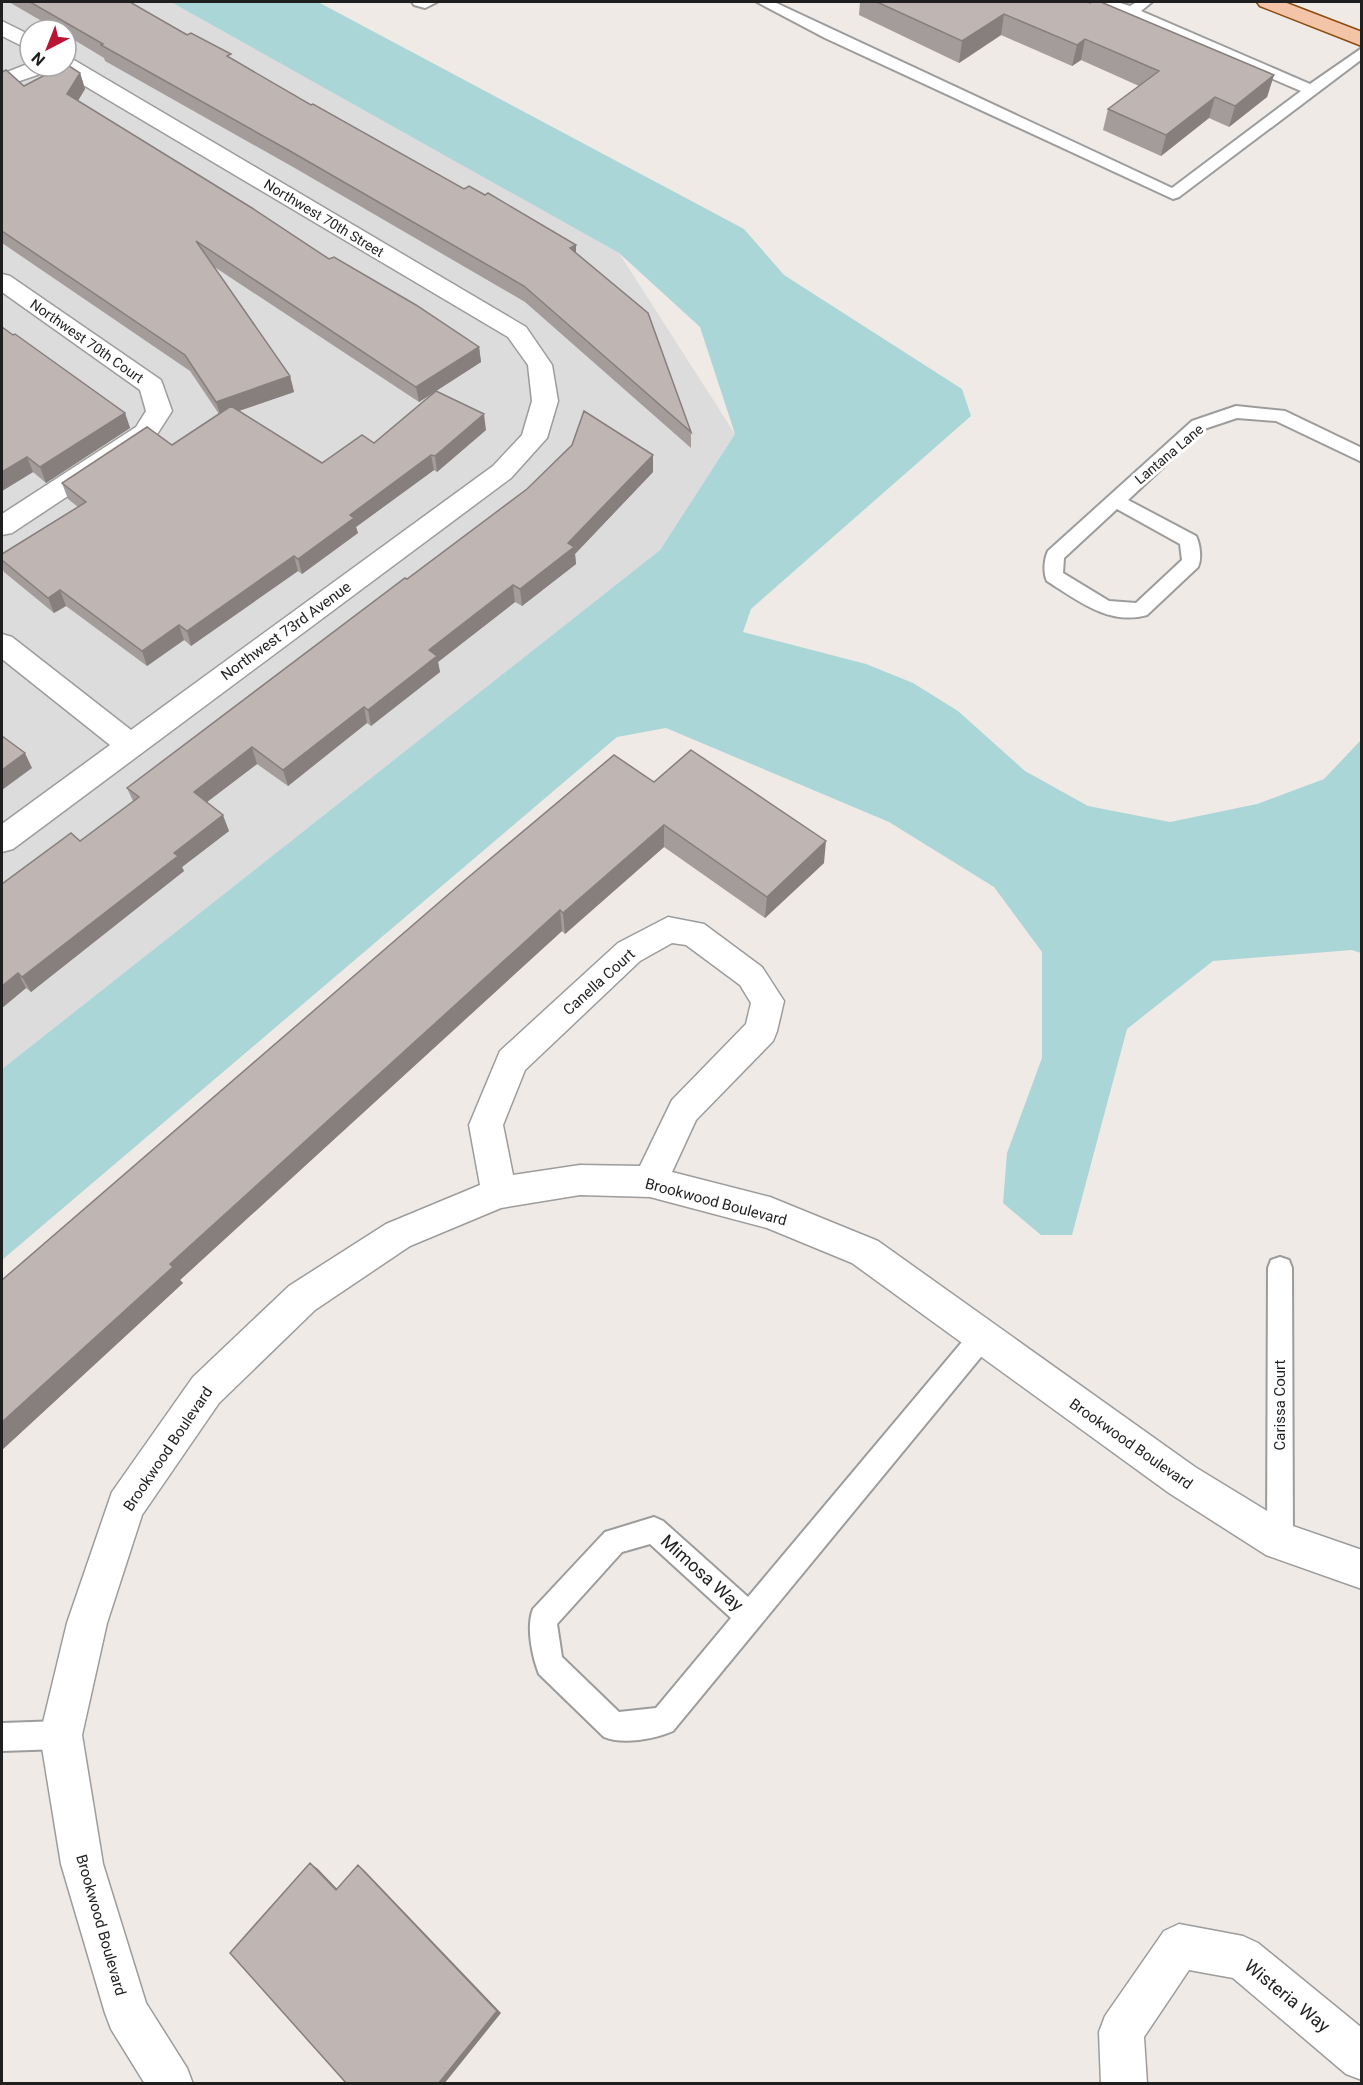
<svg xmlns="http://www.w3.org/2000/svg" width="1363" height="2085" viewBox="0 0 1363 2085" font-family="Roboto,sans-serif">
	<rect width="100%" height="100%" fill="#efeae6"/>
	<!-- residential -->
	<path fill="#dddcdc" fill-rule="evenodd" d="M2 2H176L619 253 735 434 660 550 2 1069ZM30 30H66V66H30Z"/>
	<!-- water -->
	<path fill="#abd6d8" d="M171 2H318L744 229 784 275 962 389 971 416 751 609 743 632 866 664 913 683 958 711 1025 771 1088 806 1170 822 1257 804 1324 779 1361 740V953L1352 950 1213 961 1127 1029 1072 1235H1041L1003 1203 1007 1153 1042 1058V952L994 887 889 822 666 728 617 737 2 1260V1069L660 550 735 434 700 327 619 253Z"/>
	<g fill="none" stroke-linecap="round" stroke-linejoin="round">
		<!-- lane casing -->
		<g stroke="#9c9c9c" stroke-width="4">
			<path id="lane" d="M412 2H437L425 8 414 5Z
				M757 2H774L1172 188 1301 91 1101 5 1099 2H1117L1130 6 1137 2H1152L1141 11 1310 84 1362 48V59L1179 197 1173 199 825 38Z
				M1236 406 1285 411 1362 448V462L1276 421 1237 418 1204 429 1128 500 1196 536C1200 544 1202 559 1198 567L1147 615C1109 626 1077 600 1047 581 1043 573 1044 559 1048 551L1192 421ZM1117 509 1180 544 1182 560 1136 603 1109 601 1063 573 1064 558Z
				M1280 1257 1289 1260 1292 1268 1293 1541 1289 1550 1280 1554 1271 1550 1267 1541 1268 1268 1271 1260Z
				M981 1326 990 1330 993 1338 990 1346 673 1731C655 1739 623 1745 604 1737L539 1674C532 1656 526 1627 533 1609L605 1532 654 1517 663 1521 748 1597 972 1330ZM650 1544 731 1618 656 1708 619 1712 562 1657 557 1624 622 1552Z
				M61 1721 71 1725 75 1735 71 1745 61 1749 2 1751V1723Z"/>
		</g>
		<!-- street casing -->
		<g stroke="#9c9c9c" stroke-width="3">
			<path id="street" d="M2 21 30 35V50L2 36Z
				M66 59 74 60 526 327 552 365 558 401 547 438 511 478 13 849 2 852V824L110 745 2 659V634L12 637 131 730 493 466 522 435 532 401 528 365 508 337 58 70 56 66H66Z
				M30 63V66H52L49 71 2 87V74Z
				M2 274 10 276 161 380 172 411 154 439 12 533 2 535V514L136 427 146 411 140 390 2 292Z
				M668 917 704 924 762 967 784 1001 777 1031 773 1041 696 1120 672 1172 770 1197 878 1241 1195 1467 1290 1525 1362 1550V1589L1266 1555 1169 1493 852 1263 767 1228 650 1197 580 1195 501 1208 410 1246 315 1310 219 1403 142 1515 107 1623 82 1735 103 1864 146 2003 187 2068 193 2084H145L111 2029 105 2013 61 1864 40 1735 67 1623 112 1492 193 1377 289 1286 386 1224 480 1185 469 1125 500 1051 618 943ZM672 943 686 945 740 985 751 1003 746 1024 672 1100 640 1166 580 1165 513 1175 503 1125 525 1070 640 961Z
				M1179 1924 1243 1936 1258 1943 1362 2028V2080L1346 2074 1233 1978 1189 1970 1144 2037 1147 2084H1101L1099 2032 1105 2016 1164 1931Z"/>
		</g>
		<!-- primary casing -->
		<g stroke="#8c4b0e" stroke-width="3">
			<path id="primary" d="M1257 2H1284L1362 32V46L1260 6Z"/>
		</g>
		<!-- lane -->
		<use href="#lane" fill="#fff" fill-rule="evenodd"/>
		<!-- street -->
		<use href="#street" fill="#fff" fill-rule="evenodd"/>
		<!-- primary -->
		<use href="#primary" fill="#f3c4a7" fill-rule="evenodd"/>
	</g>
	<!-- wall -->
	<path fill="#a49c9a" d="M9 2H130L232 59 311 105 464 189 576 245V253L691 432V448L525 302 293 167 105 61 104 58 66 35V30H57Z
		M860 2H1087L1274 75 1267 97 1229 127 1209 118 1161 156 1103 130 1108 109 1139 86 1081 60 1072 66 1001 35 959 63 859 15Z
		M2 72 24 86 80 73 85 89 78 101 329 259 479 347 481 362 419 402 213 266 290 376 294 392 239 411 322 463 374 443 486 430 437 472 434 470 356 527 358 533 302 574 298 571 191 646 184 640 147 666 66 606 54 613 4 572 2 567V554L78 507 68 499 62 483 172 445 219 414 190 371 2 243Z
		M2 327 125 413 130 428 46 483 33 472 2 491Z
		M653 472 575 554 576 564 522 606 515 602 438 662 440 672 371 726 367 723 288 786 257 764 207 802 229 831 182 867 184 871 31 992 26 988 2 1008V884L80 841 133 801 127 788 407 579Z
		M654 782 824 863 765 918 664 847 565 934 562 931 180 1280 183 1283 2 1450Z"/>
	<!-- shaded-wall -->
	<path fill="#867f7d" d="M1004 14 1001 35 959 63 962 41Z
		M1085 39 1081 60 1072 66 1077 45Z
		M80 73 85 89 72 110 67 94Z
		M1274 75 1267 97 1229 127 1235 106Z
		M1215 97 1209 118 1161 156 1166 135Z
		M576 245V261L570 248Z
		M479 347 481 362 419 402 416 387Z
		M290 376 294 392 221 417 216 402Z
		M125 413 130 428 46 483 40 467Z
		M484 414 486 430 437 472 435 456Z
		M431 455 434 470 356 527 358 533 302 574 298 559 350 515Z
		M653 455V472L575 554 576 564 522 606 520 589 568 543Z
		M27 457 33 472 2 491V472Z
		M294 556 298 571 191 646 187 631Z
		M513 585 515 602 438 662 440 672 371 726 368 710 429 650Z
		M60 590 66 606 54 613 48 598Z
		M179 625 184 640 147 666 142 651Z
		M364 707 367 723 288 786 283 770Z
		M252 747 257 764 199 808 194 792Z
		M25 753 32 768 2 790V770Z
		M223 815 229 831 182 867 184 871 31 992 22 977 174 853Z
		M664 825V847L565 934 563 913Z
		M826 841 824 863 765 918 767 897Z
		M560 910 562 931 180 1280 183 1283 2 1450V1422L170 1264Z
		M18 973 26 988 2 1008V986Z
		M310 1863 318 1869 344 1896 336 1890Z
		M358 1865 365 1871 501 2013 444 2084H438Z"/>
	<!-- building -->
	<path fill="#bfb5b3" stroke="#867f7d" stroke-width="1.5" d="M30 2H130L187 35 191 33 231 54 227 56 311 105 313 104 464 189 469 186 485 195 488 193 576 245 570 248 648 313 691 432 524 286 290 151 101 45 103 44Z
		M877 2H1087L1090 3 1092 2H1101L1274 75 1235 106 1215 97 1166 135 1108 109 1159 71 1085 39 1077 45 1004 14 962 41Z
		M66 64 80 73 67 94 252 208 329 259 334 257 416 305 479 347 416 387 196 241 290 376 216 402 185 355 2 231V72L6 70 24 86 62 66H66Z
		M2 327 13 335 15 334 125 413 40 467 27 457 2 472Z
		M436 391 484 414 435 456 431 455 350 515 354 518 298 559 294 556 187 631 179 625 142 651 60 590 48 598 2 560V554L86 502 62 483 147 427 172 445 231 406 322 463 362 435 374 443Z
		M584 411 653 455 568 543 574 547 520 589 513 585 429 650 437 656 368 710 364 707 283 770 252 747 194 792 223 815 174 853 178 856 22 977 18 973 2 986V884L71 833 80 841 139 797 127 788 405 578 407 579 527 489 572 445Z
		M2 736 25 753 2 770Z
		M691 750 826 841 767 897 664 825 563 913 560 910 170 1264 173 1267 2 1422V1280L465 880 614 755 654 782Z
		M310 1863 336 1890 358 1865 497 2011 438 2084H347L230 1953Z"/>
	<g text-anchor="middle" stroke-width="6" stroke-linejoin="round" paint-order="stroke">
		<!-- far-street labels -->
		<g font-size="14" fill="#1f1f1f" stroke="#fff">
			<text transform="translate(324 218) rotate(31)" y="5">Northwest 70th Street</text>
			<text transform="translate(87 341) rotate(35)" y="5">Northwest 70th Court</text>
			<text transform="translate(1169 454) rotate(-40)" y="5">Lantana Lane</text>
		</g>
		<!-- street labels -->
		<g font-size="15" fill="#1f1f1f" stroke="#fff">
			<text transform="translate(286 631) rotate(-36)" y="5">Northwest 73rd Avenue</text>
			<text transform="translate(599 982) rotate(-42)" y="5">Canella Court</text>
			<text transform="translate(716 1202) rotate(15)" y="5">Brookwood Boulevard</text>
			<text transform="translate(1280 1405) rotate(-90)" y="5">Carissa Court</text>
			<text transform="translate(1131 1444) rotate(35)" y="5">Brookwood Boulevard</text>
			<text transform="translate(168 1449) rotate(-56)" y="5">Brookwood Boulevard</text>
			<text transform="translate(101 1925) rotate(74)" y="5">Brookwood Boulevard</text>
		</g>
		<!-- near-street labels -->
		<g font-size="18" fill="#1f1f1f" stroke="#fff">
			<text transform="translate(702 1573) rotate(42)" y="6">Mimosa Way</text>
			<text transform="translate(1287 1996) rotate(39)" y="6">Wisteria Way</text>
		</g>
	</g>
	<!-- border -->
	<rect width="1363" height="2085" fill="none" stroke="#1f1f1f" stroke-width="6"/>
	<!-- north arrow -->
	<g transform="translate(48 48) rotate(222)"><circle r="28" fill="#ffffff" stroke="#a5a5a5" stroke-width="1.5"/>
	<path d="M0-4.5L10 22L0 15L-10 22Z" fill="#bb1333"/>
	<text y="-9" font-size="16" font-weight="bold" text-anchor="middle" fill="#1f1f1f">N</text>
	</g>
</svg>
